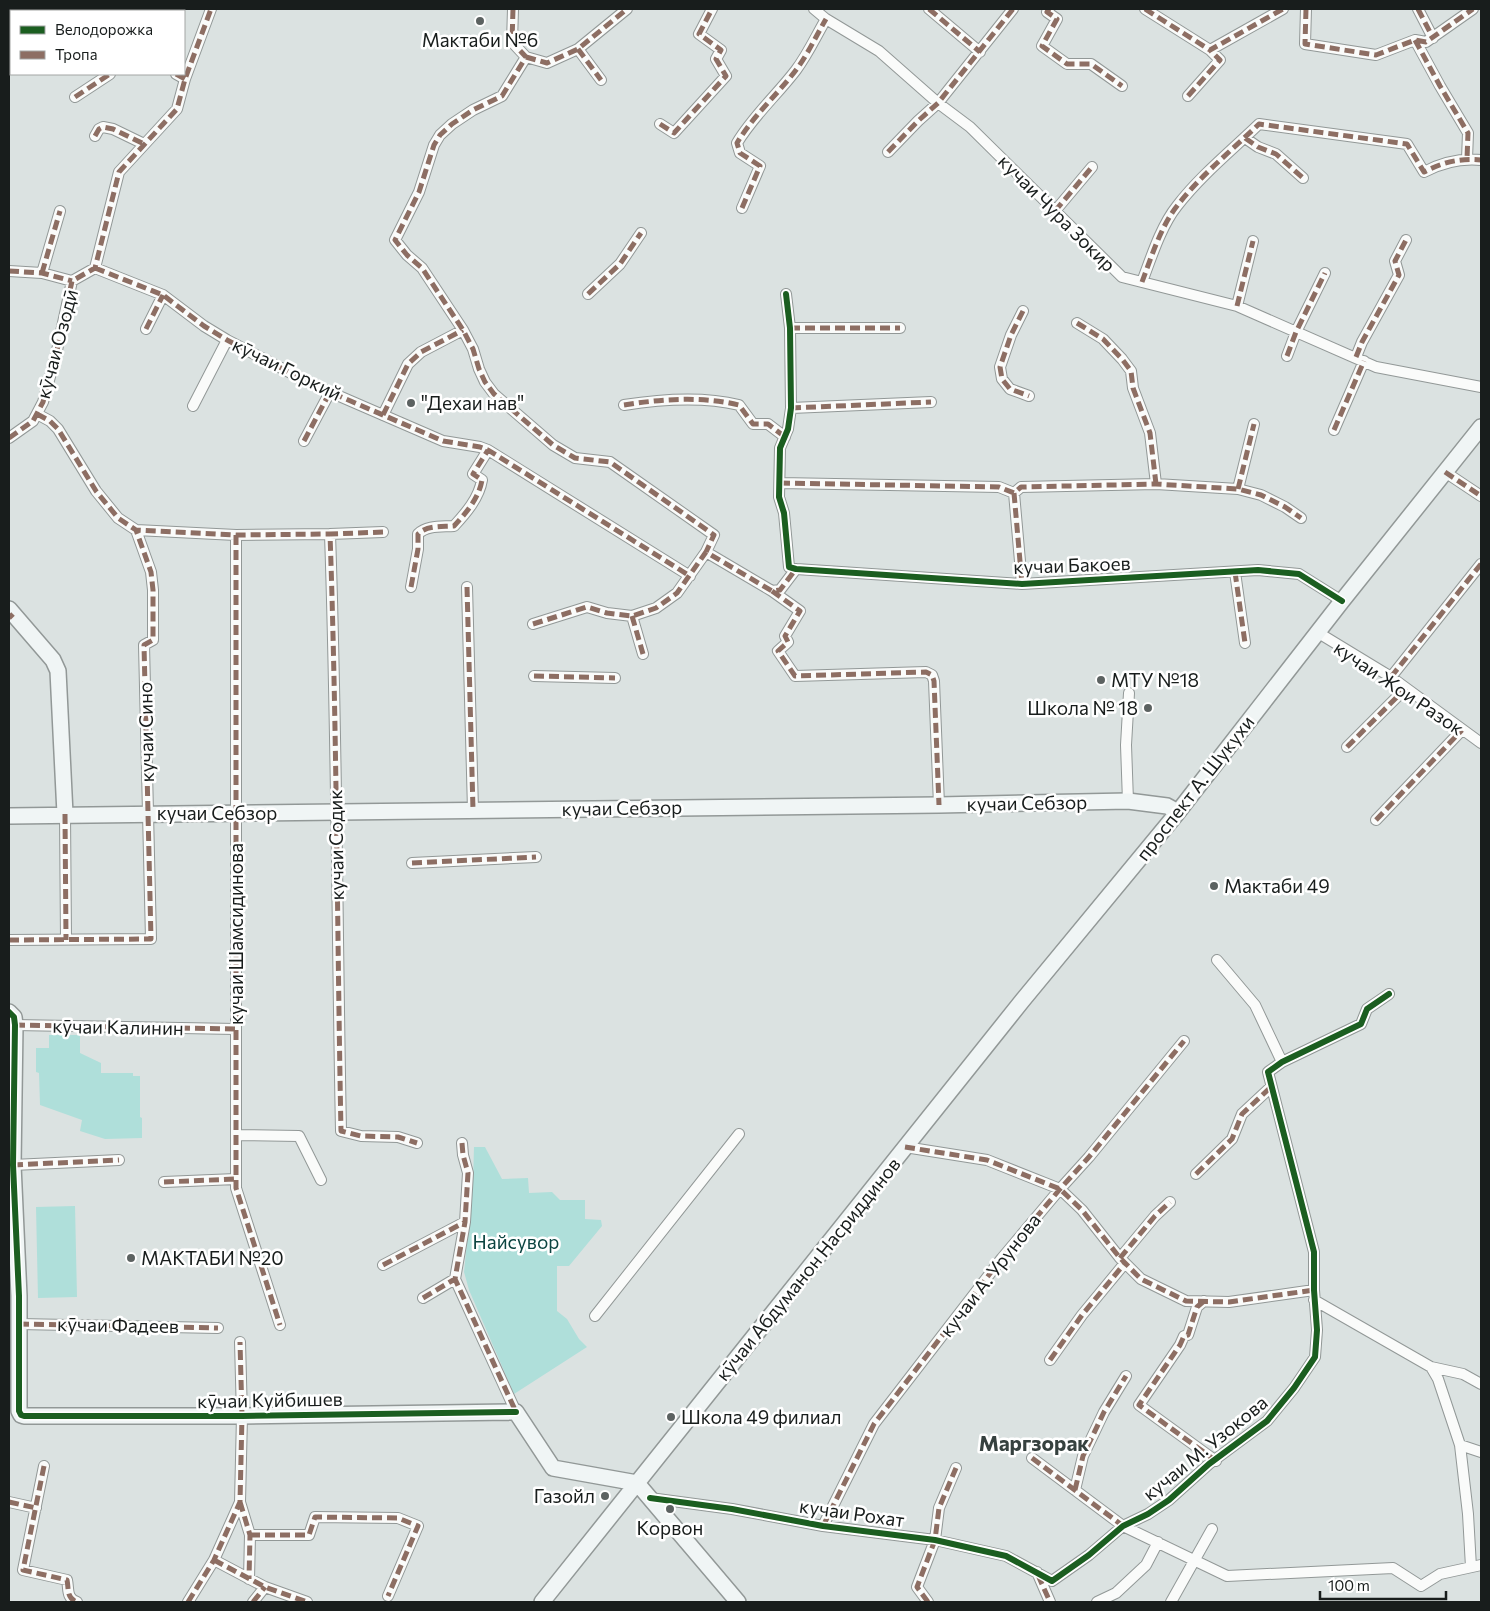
<svg xmlns="http://www.w3.org/2000/svg" width="1490" height="1611" viewBox="0 0 1490 1611" font-family="Commissioner,sans-serif">
	<rect width="100%" height="100%" fill="#dbe2e1"/>
	<!-- green -->
	<path fill="#afdfda" d="M49 1035H80V1053L101 1063V1073H133V1076H140V1117L142 1118V1138L105 1139 80 1131 82 1120 40 1105 39 1073 36 1072V1048H49Z
		M474 1147H485L502 1179 528 1178 529 1193 552 1192 560 1200H585V1219L601 1220 602 1226 569 1266H557V1311L567 1319 579 1339 587 1347 514 1394 469 1290 464 1272 473 1182Z
		M75 1206 77 1297 38 1298 36 1207Z"/>
	<g fill="none" stroke-linecap="round" stroke-linejoin="round">
		<!-- street casing -->
		<g stroke="#929897" stroke-width="12">
			<path id="street" d="M513 9 512 42 526 57 502 96 473 110 452 124 440 135 434 145 419 192 395 240 407 255 422 268 463 330 473 349 479 369 485 382 494 394 553 445 575 458 610 462 714 535 706 552
				M814 9 826 19 879 51 938 103 970 127 1122 277 1237 306 1376 367 1481 387
				M929 9 980 52
				M1049 9 1047 12 1057 19 1042 46 1067 64H1091L1122 86
				M1145 9 1210 50 1283 9
				M1306 9 1305 44 1376 55 1415 40 1426 42 1473 9
				M1418 9 1433 38
				M1415 40 1440 86 1468 133 1467 159
				M578 49 601 80
				M526 57 547 63 578 49 627 9
				M176 74 185 79
				M1188 96 1220 60 1210 50
				M75 97 110 74
				M660 124 674 133 726 76 716 59 721 50 699 34 712 9
				M95 136 99 129 103 127 113 129 144 144
				M1245 138 1258 147 1276 154 1303 178
				M888 152 918 121 938 103 1013 9
				M742 208 760 166 740 153 737 143C753 116 777 95 796 70 808 54 816 36 826 19
				M1055 211 1092 167
				M95 268 163 295 204 326 227 340 316 386 443 441 480 447 488 450 690 576
				M9 271 42 273 72 281
				M42 273 60 211
				M1142 282C1151 258 1161 226 1177 206 1200 176 1232 150 1259 124L1407 144 1424 172C1443 162 1460 158 1481 160
				M588 294 620 264 641 233
				M786 294 790 328 791 408 788 429 780 448 779 497 784 513 789 567 796 569 1022 584 1258 570 1299 574 1342 601
				M1237 306 1253 241
				M1023 311 1011 335 1000 367 1002 379 1010 389 1029 396
				M1077 323 1103 339 1122 359 1131 371 1133 388 1150 433 1156 484
				M790 328H900
				M146 329 163 295
				M1287 356 1296 332 1325 273
				M1356 357 1362 342 1399 275 1395 261 1406 240
				M624 405C662 399 702 396 739 405L753 424H768L785 437
				M193 406 227 340
				M791 408 931 402
				M37 414 50 421 58 429 96 491 118 518 136 530 236 535 330 534
				M383 415 408 364 421 352 463 330
				M1334 430 1364 361
				M9 438 33 421 43 402 56 355 72 281 95 268 119 172 177 109 185 79 211 9
				M304 441 330 392
				M1445 472 1481 496
				M780 483 999 487 1014 493 1021 487 1156 484 1238 489 1261 495 1285 507 1301 518
				M1238 489 1254 424
				M1014 493 1022 584
				M383 532 330 534C337 733 337 932 341 1131L361 1136 398 1137 417 1143
				M236 535V1188L280 1325
				M1235 572 1245 643
				M411 587 418 549V534C427 525 442 527 454 526 466 513 479 498 482 480L473 474 488 450
				M467 587 473 810
				M772 591 800 611 785 636 788 642 778 651 795 676 926 672 932 675 934 681 939 805
				M632 616 643 654
				M533 624 587 607 607 613 632 616 656 608 677 593 706 552 772 591 780 590 796 569
				M1317 632 1391 677 1481 743
				M534 676 615 678
				M1391 677 1481 564
				M1347 747 1406 688
				M1128 801 1126 745 1129 693
				M65 814 66 940
				M1376 820 1462 730
				M412 863 536 857
				M9 940 151 939 144 645 153 640V590L151 572 136 530
				M1217 960 1255 1005 1282 1062
				M15 1025 236 1029
				M236 1135 299 1136 321 1180
				M462 1143 463 1155 468 1173 465 1222 455 1279 516 1412
				M905 1147 987 1160 1060 1189 1082 1210 1120 1258 1141 1279 1186 1301 1229 1302 1314 1290
				M13 1165 119 1160
				M1196 1174 1232 1139 1242 1114 1271 1087
				M164 1182 236 1179
				M1120 1258 1155 1216 1170 1202
				M383 1265 465 1222
				M423 1298 455 1279
				M1314 1300 1431 1367 1438 1379 1460 1445 1468 1514 1471 1567
				M1204 1301 1197 1307 1188 1335 1184 1336 1180 1345 1139 1405 1216 1461
				M595 1316 739 1134
				M19 1324 218 1328
				M1050 1360 1082 1315 1125 1263
				M1431 1367 1463 1374 1481 1384
				M1460 1445 1481 1452
				M1032 1458 1123 1526 1227 1576 1393 1568 1421 1586 1440 1574 1481 1565
				M44 1466 23 1570 67 1580C69 1589 66 1598 77 1602
				M1075 1490 1083 1456 1104 1412 1126 1376
				M650 1498 732 1509 823 1526 935 1540 1006 1556 1052 1581 1089 1555 1123 1526 1148 1514 1169 1500 1209 1464 1267 1421 1294 1388 1315 1357 1317 1330 1314 1290V1252L1268 1072 1282 1062 1361 1024 1367 1009 1389 994
				M9 1502 36 1508
				M240 1502 250 1535 249 1579
				M823 1526 874 1424 1002 1258 1060 1189 1089 1157 1184 1041
				M250 1535H309L315 1517 398 1518 418 1526 388 1596
				M214 1560 265 1587 307 1602
				M1037 1572 1050 1602
				M188 1602 214 1560 240 1502 242 1416 240 1342
				M253 1602 265 1587
				M928 1602 917 1587 935 1540 939 1508 956 1468
				M1097 1602 1116 1593 1146 1565 1158 1542
				M1171 1602 1212 1529"/>
		</g>
		<!-- secondary casing -->
		<g stroke="#929897" stroke-width="18">
			<path id="secondary" d="M9 609 53 660 58 671 65 814
				M9 816 939 805 1128 801 1167 806 1178 812
				M9 1012 14 1017 15 1025 13 1165 19 1296V1411L21 1415 24 1416H242L516 1412 553 1468 637 1483 738 1602
				M542 1602 1022 1001 1178 812 1342 601 1481 427"/>
		</g>
		<!-- street -->
		<use href="#street" stroke="#fafbfa" stroke-width="10"/>
		<!-- secondary -->
		<use href="#secondary" stroke="#f0f5f5" stroke-width="15"/>
		<!-- quiet -->
		<path stroke="#8d6e63" stroke-width="5" stroke-dasharray="10 5" stroke-linecap="butt" d="M513 9 512 42 526 57 502 96 473 110 452 124 440 135 434 145 419 192 395 240 407 255 422 268 463 330 473 349 479 369 485 382 494 394 553 445 575 458 610 462 714 535 706 552
			M929 9 980 52
			M1049 9 1047 12 1057 19 1042 46 1067 64H1091L1122 86
			M1145 9 1210 50 1283 9
			M1306 9 1305 44 1376 55 1415 40 1426 42 1473 9
			M1418 9 1433 38
			M1415 40 1440 86 1468 133 1467 159
			M578 49 601 80
			M526 57 547 63 578 49 627 9
			M176 74 185 79
			M1188 96 1220 60 1210 50
			M75 97 110 74
			M660 124 674 133 726 76 716 59 721 50 699 34 712 9
			M95 136 99 129 103 127 113 129 144 144
			M1245 138 1258 147 1276 154 1303 178
			M888 152 918 121 938 103 1013 9
			M742 208 760 166 740 153 737 143C753 116 777 95 796 70 808 54 816 36 826 19
			M1055 211 1092 167
			M95 268 163 295 204 326 227 340 316 386 443 441 480 447 488 450 690 576
			M9 271 42 273 72 281
			M42 273 60 211
			M1142 282C1151 258 1161 226 1177 206 1200 176 1232 150 1259 124L1407 144 1424 172C1443 162 1460 158 1481 160
			M588 294 620 264 641 233
			M1237 306 1253 241
			M1023 311 1011 335 1000 367 1002 379 1010 389 1029 396
			M1077 323 1103 339 1122 359 1131 371 1133 388 1150 433 1156 484
			M790 328H900
			M146 329 163 295
			M1287 356 1296 332 1325 273
			M1356 357 1362 342 1399 275 1395 261 1406 240
			M624 405C662 399 702 396 739 405L753 424H768L785 437
			M791 408 931 402
			M37 414 50 421 58 429 96 491 118 518 136 530 236 535 330 534
			M383 415 408 364 421 352 463 330
			M1334 430 1364 361
			M9 438 33 421 43 402 56 355 72 281 95 268 119 172 177 109 185 79 211 9
			M304 441 330 392
			M1445 472 1481 496
			M780 483 999 487 1014 493 1021 487 1156 484 1238 489 1261 495 1285 507 1301 518
			M1238 489 1254 424
			M1014 493 1022 584
			M383 532 330 534C337 733 337 932 341 1131L361 1136 398 1137 417 1143
			M236 535V1188L280 1325
			M1235 572 1245 643
			M411 587 418 549V534C427 525 442 527 454 526 466 513 479 498 482 480L473 474 488 450
			M467 587 473 810
			M772 591 800 611 785 636 788 642 778 651 795 676 926 672 932 675 934 681 939 805
			M632 616 643 654
			M9 618 13 614
			M533 624 587 607 607 613 632 616 656 608 677 593 706 552 772 591 780 590 796 569
			M534 676 615 678
			M1391 677 1481 564
			M1347 747 1406 688
			M65 814 66 940
			M1376 820 1462 730
			M412 863 536 857
			M9 940 151 939 144 645 153 640V590L151 572 136 530
			M15 1025 236 1029
			M462 1143 463 1155 468 1173 465 1222 455 1279 516 1412
			M905 1147 987 1160 1060 1189 1082 1210 1120 1258 1141 1279 1186 1301 1229 1302 1314 1290V1294
			M13 1165 119 1160
			M1196 1174 1232 1139 1242 1114 1271 1087
			M164 1182 236 1179
			M1120 1258 1155 1216 1170 1202
			M383 1265 465 1222
			M423 1298 455 1279
			M1204 1301 1197 1307 1188 1335 1184 1336 1180 1345 1139 1405 1216 1461
			M19 1324 218 1328
			M1050 1360 1082 1315 1125 1263
			M1032 1458 1123 1526
			M44 1466 23 1570 67 1580C69 1589 66 1598 77 1602
			M1075 1490 1083 1456 1104 1412 1126 1376
			M9 1502 36 1508
			M240 1502 250 1535 249 1579
			M823 1526 874 1424 1002 1258 1060 1189 1089 1157 1184 1041
			M250 1535H309L315 1517 398 1518 418 1526 388 1596
			M214 1560 265 1587 307 1602
			M1038 1575 1050 1602
			M188 1602 214 1560 240 1502 242 1416 240 1342
			M253 1602 265 1587
			M928 1602 917 1587 935 1540 939 1508 956 1468"/>
		<!-- cycleway casing -->
		<g stroke="#fff" stroke-width="9">
			<path id="cycleway" d="M786 294 790 328 791 408 788 429 780 448 779 497 784 513 789 567 796 569 1022 584 1258 570 1299 574 1342 601
				M9 1012 14 1017 15 1025 13 1165 19 1296V1411L21 1415 24 1416H242L516 1412
				M650 1498 732 1509 823 1526 935 1540 1006 1556 1052 1581 1089 1555 1123 1526 1148 1514 1169 1500 1209 1464 1267 1421 1294 1388 1315 1357 1317 1330 1314 1290V1252L1268 1072 1282 1062 1361 1024 1367 1009 1389 994"/>
		</g>
		<!-- cycleway -->
		<use href="#cycleway" stroke="#1b5e20" stroke-width="6"/>
	</g>
	<!-- markers -->
	<g fill="#5c6261" stroke="#fff" stroke-width="2">
		<circle cx="480" cy="21" r="5"/>
		<circle cx="411" cy="403" r="5"/>
		<circle cx="1101" cy="680" r="5"/>
		<circle cx="1148" cy="708" r="5"/>
		<circle cx="1214" cy="886" r="5"/>
		<circle cx="131" cy="1258" r="5"/>
		<circle cx="671" cy="1417" r="5"/>
		<circle cx="605" cy="1496" r="5"/>
		<circle cx="670" cy="1509" r="5"/>
	</g>
	<g text-anchor="middle" stroke-width="5" stroke-linejoin="round" paint-order="stroke">
		<!-- poi labels -->
		<g font-size="19" fill="#181d1c" stroke="#fff" text-anchor="start">
			<text x="480" y="47" text-anchor="middle">Мактаби №6</text>
			<text x="421" y="410">"Дехаи нав"</text>
			<text x="1111" y="687">МТУ №18</text>
			<text x="1138" y="715" text-anchor="end">Школа № 18</text>
			<text x="1224" y="893">Мактаби 49</text>
			<text x="141" y="1265">МАКТАБИ №20</text>
			<text x="681" y="1424">Школа 49 филиал</text>
			<text x="595" y="1503" text-anchor="end">Газойл</text>
			<text x="670" y="1535" text-anchor="middle">Корвон</text>
		</g>
		<!-- street labels -->
		<g font-size="19" fill="#181d1c" stroke="#fff">
			<text transform="translate(1057 213) rotate(45)" y="7">кучаи Чура Зокир</text>
			<text transform="translate(57 344) rotate(-75)" y="7">кӯчаи Озодӣ</text>
			<text transform="translate(287 369) rotate(26)" y="7">кӯчаи Горкий</text>
			<text transform="translate(1072 565) rotate(-2)" y="7">кучаи Бакоев</text>
			<text transform="translate(1399 688) rotate(34)" y="7">кучаи Жои Разок</text>
			<text transform="translate(146 732) rotate(-91)" y="7">кучаи Сино</text>
			<text transform="translate(1195 788) rotate(-52)" y="7">проспект А. Шукухи</text>
			<text transform="translate(1027 803) rotate(-1)" y="7">кучаи Себзор</text>
			<text transform="translate(622 808) rotate(-1)" y="7">кучаи Себзор</text>
			<text x="217" y="820">кучаи Себзор</text>
			<text transform="translate(336 845) rotate(-91)" y="7">кучаи Содик</text>
			<text transform="translate(236 934) rotate(-90)" y="7">кучаи Шамсидинова</text>
			<text transform="translate(118 1027) rotate(1)" y="7">кӯчаи Калинин</text>
			<text transform="translate(808 1269) rotate(-51)" y="7">кӯчаи Абдуманон Насриддинов</text>
			<text transform="translate(990 1275) rotate(-52)" y="7">кучаи А. Урунова</text>
			<text transform="translate(118 1325) rotate(1)" y="7">кӯчаи Фадеев</text>
			<text transform="translate(270 1400) rotate(-1)" y="7">кӯчаи Куйбишев</text>
			<text transform="translate(1205 1448) rotate(-39)" y="7">кучаи М. Узокова</text>
			<text transform="translate(852 1513) rotate(8)" y="7">кучаи Рохат</text>
		</g>
		<!-- park labels -->
		<g font-size="19" fill="#0c4441" stroke="#fff">
			<text x="516" y="1249">Найсувор</text>
		</g>
		<!-- quarter labels -->
		<g font-size="21" font-weight="bold" fill="#36413f" stroke="#fff">
			<text x="1034" y="1451">Маргзорак</text>
		</g>
	</g>
	<!-- border -->
	<rect width="1490" height="1611" fill="none" stroke="#181d1c" stroke-width="20"/>
	<!-- legend -->
	<rect x="10" y="10" width="175" height="65" fill="#ffffff" stroke="#a3a5a4"/>
	<rect x="20" y="26" width="25" height="8" fill="#1b5e20" stroke="#a3a5a4"/>
	<text x="55" y="35" font-size="15" fill="#181d1c">Велодорожка</text>
	<rect x="20" y="51" width="25" height="8" fill="#8d6e63" stroke="#a3a5a4"/>
	<text x="55" y="60" font-size="15" fill="#181d1c">Тропа</text>
	<!-- scale -->
	<path d="M1320 1591v8h126v-8" fill="none" stroke="#181d1c" stroke-width="2.5"/>
	<text x="1328" y="1591" font-size="15" fill="#181d1c" stroke="#ffffff" stroke-width="4" paint-order="stroke">100 m</text>
</svg>
